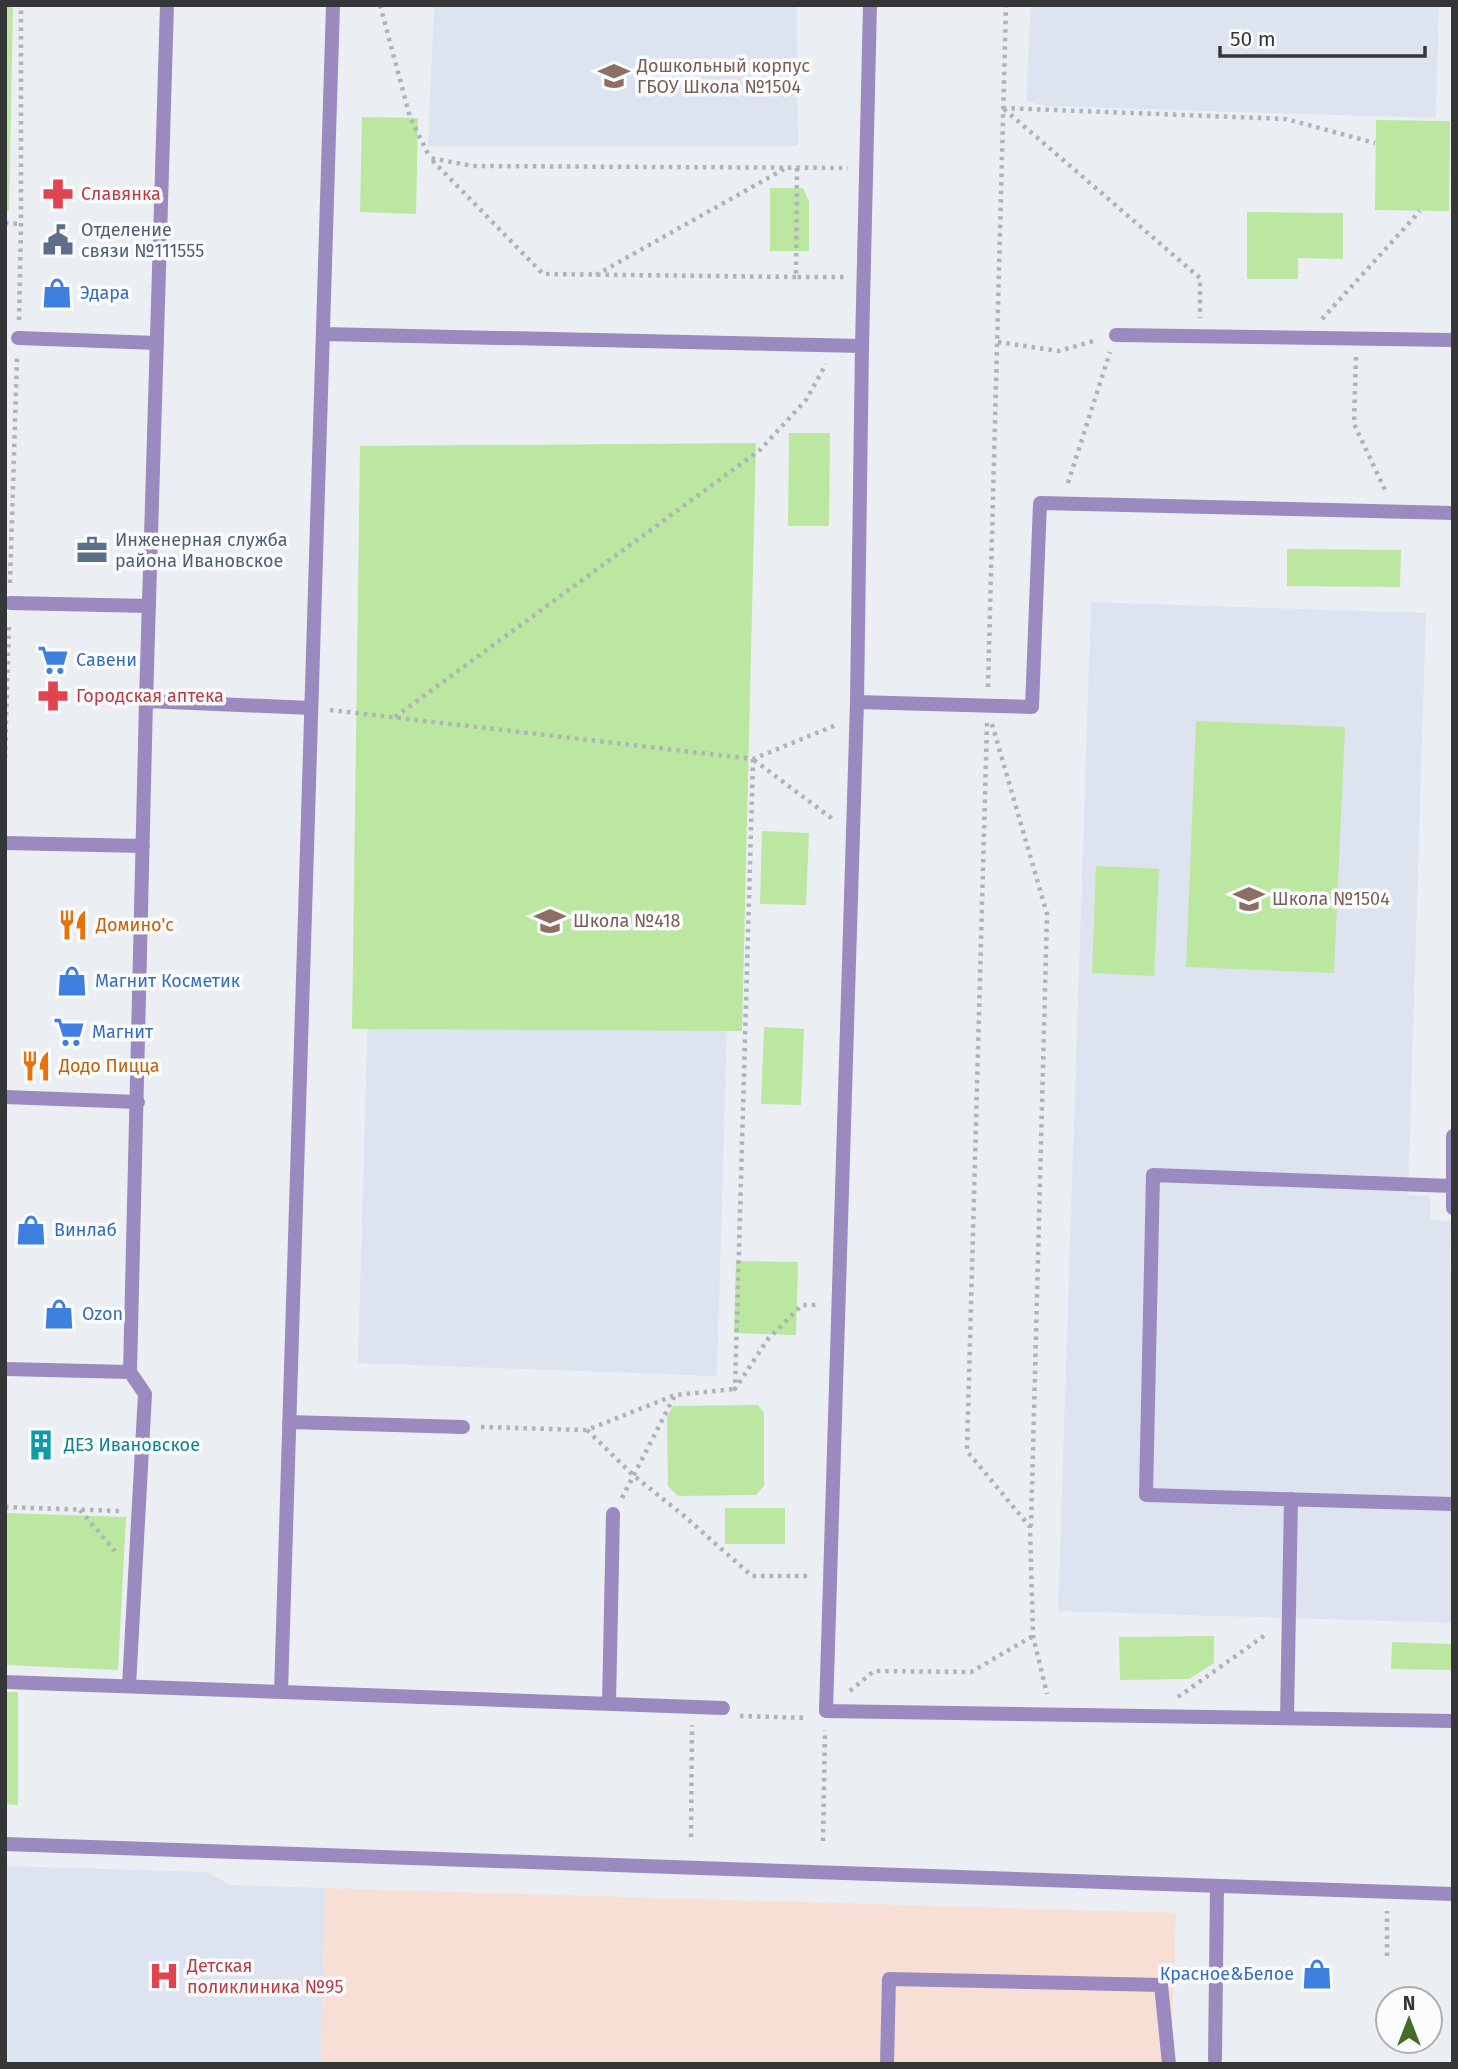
<svg xmlns="http://www.w3.org/2000/svg" width="1458" height="2069" viewBox="0 0 1458 2069" font-family="'Fira Sans',sans-serif">
	<rect width="100%" height="100%" fill="#ebeff4"/>
	<!-- commercial -->
	<path fill="#f8dfd6" d="M325 1888 1176 1913 1171 2064H321Z"/>
	<!-- built -->
	<path fill="#dde4f0" d="M434 5H797L798 146H428Z
		M1031 5H1439L1436 118 1045 106 1026 101Z
		M743 469 717 1376 358 1363 383 479Z
		M1091 602 1426 613 1408 1195 1430 1196V1220L1451 1221 1450 1269H1453V1623L1058 1611Z
		M5 1866 207 1872 231 1885 325 1888 321 2064H5Z"/>
	<!-- green -->
	<path fill="#bbe7a1" d="M5 5H13L9 211H5Z
		M362 117 418 118 416 214 360 212Z
		M1376 120 1450 121 1449 211 1375 210Z
		M770 188H803L809 201V251H770Z
		M1247 212 1343 213V259L1298 258V279H1247Z
		M789 433H830L829 526H788Z
		M756 443 742 1031 352 1029 360 446Z
		M1287 549 1401 550 1400 587 1287 586Z
		M1196 721 1345 727 1334 973 1186 967Z
		M762 831 809 833 806 905 760 904Z
		M1096 866 1159 869 1154 976 1092 973Z
		M764 1027 804 1029 801 1105 761 1104Z
		M736 1261 798 1262 796 1335 734 1333Z
		M758 1405 764 1413V1486L756 1495 678 1496 668 1486 667 1417 673 1406Z
		M725 1508H785V1544H725Z
		M5 1513 126 1517 118 1670 5 1665Z
		M1214 1636V1663L1189 1679 1120 1680 1119 1637Z
		M1392 1642 1453 1644V1670L1391 1669Z
		M5 1692H18V1805L5 1804Z"/>
	<g fill="none" stroke-linecap="round" stroke-linejoin="round">
		<!-- path -->
		<path stroke="#b0b3b7" stroke-width="4.5" stroke-dasharray="3.5 5" stroke-linecap="butt" d="M380 5 410 117 430 158
			M1003 108 1286 119 1375 143
			M1004 109 1200 278V318
			M797 168 796 277H845
			M5 223 21 224
			M596 275 784 169
			M796 277 543 274 430 158 473 166 848 168
			M1322 319 1420 211
			M19 320 21 224V5
			M998 342 1059 351 1097 340
			M1356 357 1354 424 1386 492
			M1068 483 1110 352
			M10 583 17 357
			M988 687 1006 5
			M330 710 753 759 836 725
			M395 717 760 450 806 400 826 364
			M987 723 967 1451 1030 1527 1033 1636 1047 1694
			M992 724 1047 914 1031 1526
			M5 758 9 623
			M753 759 735 1389 768 1339 802 1305H819
			M754 760 834 820
			M481 1427 587 1430 675 1395 735 1389
			M587 1430 633 1475 683 1515 752 1576H810
			M622 1498 675 1395
			M5 1507 120 1511
			M80 1510 115 1551
			M850 1691 874 1671 971 1672 1033 1636
			M1178 1697 1268 1633
			M740 1716 808 1718
			M691 1837 692 1725
			M823 1841 825 1730
			M1387 1956V1911"/>
		<!-- lane -->
		<path stroke="#9b8abf" stroke-width="14" d="M870 5 862 346 857 702 826 1711 1453 1721
			M323 334 862 346
			M1116 335 1453 340
			M18 338 157 343
			M10 603 149 606
			M146 701 311 708
			M857 702 1032 707 1040 503 1453 513
			M5 843 143 846
			M5 1097 138 1102
			M1453 1136V1208
			M1452 1186 1153 1175 1146 1495 1453 1504
			M5 1369 130 1372
			M289 1422 463 1427
			M5 1682 723 1708
			M129 1686 145 1394 130 1372 146 701 167 5
			M281 1692 333 5
			M609 1704 613 1514
			M1287 1718 1291 1499
			M1215 2059 1217 1886
			M887 2064 889 1979 1161 1985 1169 2064"/>
		<!-- street -->
		<path stroke="#9b8abf" stroke-width="14" d="M5 1844 1453 1894"/>
	</g>
	<!-- icons -->
	<defs>
		<g id="school-bare" transform="scale(2.415)"><path d="M0-5L7-2L0 1L-7-2ZM-4 1L0 2.5L4 1V4Q0 6-4 4Z" fill="#8d6e63" stroke="#fbfcfe" stroke-width="2.5" paint-order="stroke"/></g>
		<g id="pharmacy-bare" transform="scale(2.415)"><path d="M-2-6h4v4h4v4h-4v4h-4v-4h-4v-4h4Z" fill="#e0444e" stroke="#fbfcfe" stroke-width="2.5" paint-order="stroke"/></g>
		<g id="civic-bare" transform="scale(2.415)"><path d="M-.6-6.5H3V-4.5H.6V-3L4-1V1h2V6H-6V1h2V-1L-.6-3ZM-1.2 2.5V6h2.4V2.5Z" fill="#5c6f8a" stroke="#fbfcfe" stroke-width="2.5" paint-order="stroke"/></g>
		<g id="shop-bare" transform="scale(2.415)"><path d="M-5-2.5h2.3a2.7 3.5 0 0 1 5.4 0H5L5.5 6h-11ZM-1.5-2.5h3a1.5 2.3 0 0 0-3 0Z" fill="#3f7fe0" stroke="#fbfcfe" stroke-width="2.5" paint-order="stroke"/></g>
		<g id="office-bare" transform="scale(2.415)"><path d="M-6-3h4V-5.5h4V-3h4V5H-6ZM-1-4.5V-3h2v-1.5ZM-6 0V1H6V0Z" fill="#5c6f8a" stroke="#fbfcfe" stroke-width="2.5" paint-order="stroke"/></g>
		<g id="supermarket-bare" transform="scale(2.415)"><path d="M-6-5.5h2.5l.6 2H6L4.5 2H-2.5L-4.4-4H-6ZM-1.5 3.2a1.3 1.3 0 1 0 .1 0ZM3 3.2a1.3 1.3 0 1 0 .1 0Z" fill="#3f7fe0" stroke="#fbfcfe" stroke-width="2.5" paint-order="stroke"/></g>
		<g id="restaurant-bare" transform="scale(2.415)"><path d="M-5-6h1v4h1v-4h1v4h1v-4h1v5L-1.5 .5V6h-2V.5L-5-1ZM5-6V6H3V1.5H1.5Q1.5-4 5-6Z" fill="#e8710a" stroke="#fbfcfe" stroke-width="2.5" paint-order="stroke"/></g>
		<g id="building-bare" transform="scale(2.415)"><path d="M-4-6H4V6H1V3H-1V6H-4ZM-2.5-4.3h1.7v1.8h-1.7ZM.8-4.3h1.7v1.8H.8ZM-2.5-1h1.7V.8h-1.7ZM.8-1h1.7V.8H.8Z" fill="#0f9aa8" stroke="#fbfcfe" stroke-width="2.5" paint-order="stroke"/></g>
		<g id="hospital-bare" transform="scale(2.415)"><path d="M-5-5h3v3.5h4V-5h3V5h-3V1.5h-4V5h-3Z" fill="#e0444e" stroke="#fbfcfe" stroke-width="2.5" paint-order="stroke"/></g>
	</defs>
	<g fill-rule="evenodd">
		<use href="#school-bare" x="614" y="76"/>
		<use href="#pharmacy-bare" x="58" y="194"/>
		<use href="#civic-bare" x="58" y="240"/>
		<use href="#shop-bare" x="57" y="293"/>
		<use href="#office-bare" x="92" y="550"/>
		<use href="#supermarket-bare" x="53" y="660"/>
		<use href="#pharmacy-bare" x="53" y="696"/>
		<use href="#school-bare" x="1249" y="899"/>
		<use href="#school-bare" x="550" y="921"/>
		<use href="#restaurant-bare" x="73" y="925"/>
		<use href="#shop-bare" x="72" y="981"/>
		<use href="#supermarket-bare" x="69" y="1032"/>
		<use href="#restaurant-bare" x="36" y="1066"/>
		<use href="#shop-bare" x="31" y="1230"/>
		<use href="#shop-bare" x="59" y="1314"/>
		<use href="#building-bare" x="41" y="1445"/>
		<use href="#shop-bare" x="1317" y="1974"/>
		<use href="#hospital-bare" x="164" y="1976"/>
	</g>
	<g text-anchor="middle" stroke-width="7" stroke-linejoin="round" paint-order="stroke">
		<!-- education labels -->
		<g font-size="18" fill="#785e54" stroke="#fbfcfe" text-anchor="start">
			<text x="637" y="72">Дошкольный корпус<tspan x="637" dy="21">ГБОУ Школа №1504</tspan></text>
			<text x="1272" y="905">Школа №1504</text>
			<text x="573" y="927">Школа №418</text>
		</g>
		<!-- health labels -->
		<g font-size="18" fill="#be3a42" stroke="#fbfcfe" text-anchor="start">
			<text x="81" y="200">Славянка</text>
			<text x="76" y="702">Городская аптека</text>
			<text x="187" y="1972">Детская<tspan x="187" dy="21">поликлиника №95</tspan></text>
		</g>
		<!-- service labels -->
		<g font-size="18" fill="#4e5e75" stroke="#fbfcfe" text-anchor="start">
			<text x="81" y="236">Отделение<tspan x="81" dy="21">связи №111555</tspan></text>
			<text x="115" y="546">Инженерная служба<tspan x="115" dy="21">района Ивановское</tspan></text>
		</g>
		<!-- shop labels -->
		<g font-size="18" fill="#366cbe" stroke="#fbfcfe" text-anchor="start">
			<text x="80" y="299">Эдара</text>
			<text x="76" y="666">Савени</text>
			<text x="95" y="987">Магнит Косметик</text>
			<text x="92" y="1038">Магнит</text>
			<text x="54" y="1236">Винлаб</text>
			<text x="82" y="1320">Ozon</text>
			<text x="1294" y="1980" text-anchor="end">Красное&amp;Белое</text>
		</g>
		<!-- food labels -->
		<g font-size="18" fill="#c56008" stroke="#fbfcfe" text-anchor="start">
			<text x="96" y="931">Домино'c</text>
			<text x="59" y="1072">Додо Пицца</text>
		</g>
		<!-- culture labels -->
		<g font-size="18" fill="#0d838f" stroke="#fbfcfe" text-anchor="start">
			<text x="64" y="1451">ДЕЗ Ивановское</text>
		</g>
	</g>
	<!-- border -->
	<rect width="1458" height="2069" fill="none" stroke="#353638" stroke-width="14"/>
	<!-- north arrow -->
	<g transform="translate(1409 2020)"><circle r="33" fill="#fbfcfe" stroke="#acadaf" stroke-width="2"/>
	<path d="M0-5L12 26L0 18L-12 26Z" fill="#456c26"/>
	<text y="-10" font-size="19" font-weight="bold" text-anchor="middle" fill="#353638">N</text>
	</g>
	<!-- scale -->
	<path d="M1220 46v10h205v-10" fill="none" stroke="#353638" stroke-width="3.5"/>
	<text x="1230" y="46" font-size="21" fill="#353638" stroke="#fbfcfe" stroke-width="5" paint-order="stroke">50 m</text>
</svg>
